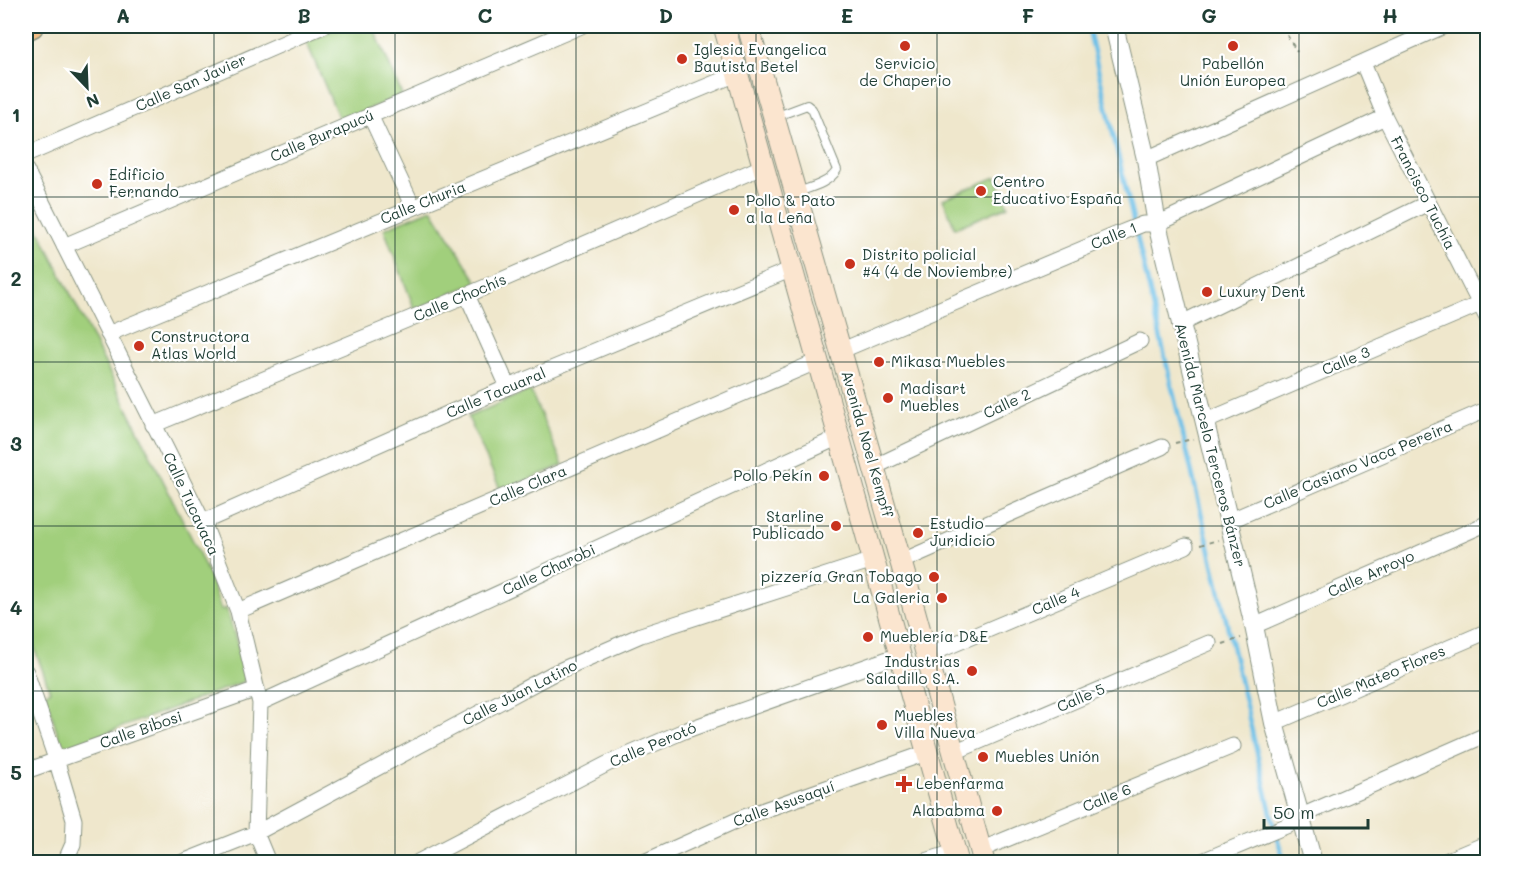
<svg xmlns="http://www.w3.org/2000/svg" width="1513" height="888" viewBox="0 0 1513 888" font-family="Mali,sans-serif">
	<rect width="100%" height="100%" fill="#fff"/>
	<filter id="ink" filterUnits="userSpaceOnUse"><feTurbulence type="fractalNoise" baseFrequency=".0167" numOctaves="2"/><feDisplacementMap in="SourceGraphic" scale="12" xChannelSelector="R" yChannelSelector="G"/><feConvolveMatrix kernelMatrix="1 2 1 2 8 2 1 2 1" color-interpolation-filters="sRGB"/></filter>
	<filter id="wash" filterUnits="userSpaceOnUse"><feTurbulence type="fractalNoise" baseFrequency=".008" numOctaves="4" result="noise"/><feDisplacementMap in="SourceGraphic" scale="24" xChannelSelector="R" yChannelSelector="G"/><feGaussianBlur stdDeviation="1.35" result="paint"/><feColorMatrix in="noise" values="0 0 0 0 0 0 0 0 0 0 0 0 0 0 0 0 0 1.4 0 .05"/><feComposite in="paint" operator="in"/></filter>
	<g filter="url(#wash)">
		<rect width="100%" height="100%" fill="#efe7cc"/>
		<!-- green -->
		<path fill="#a1cf7c" stroke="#608658" stroke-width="1.5" d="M343 26H373L402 95 340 121 306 41Z
			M996 177 1008 206 955 228 943 199Z
			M26 204 197 549 211 580 221 610 226 608 237 643 245 679 243 682 71 746 63 744 59 737 45 694 50 691 26 625Z
			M432 209 477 282 415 310 384 229Z
			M530 390 563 465 501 491 468 417Z"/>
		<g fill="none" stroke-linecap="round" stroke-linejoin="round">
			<!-- stream -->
			<path stroke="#6bc0e8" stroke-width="4.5" d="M1088 26 1274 826
				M1276 835 1285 862"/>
		</g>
	</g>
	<g filter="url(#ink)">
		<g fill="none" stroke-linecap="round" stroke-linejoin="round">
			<!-- service casing -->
			<g stroke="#879280" stroke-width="10">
				<path id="service" d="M775 117 807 105 812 109 837 170C829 183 812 187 798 192"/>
			</g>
			<!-- minor casing -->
			<g stroke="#879280" stroke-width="17">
				<path id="minor" d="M1363 63 1385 117 1488 320
					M370 115 413 207
					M26 155 323 26
					M1146 159 1444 26
					M26 170 203 522 238 611 260 703 256 833 268 862
					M64 246 581 26
					M467 295 508 387
					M1180 324 1428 203
					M108 334 739 73
					M840 351 1118 234 1143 224H1157L1385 117
					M1204 422 1480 304H1488
					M153 425 467 295 764 166
					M874 467 1140 341
					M1229 521 1488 409
					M203 522 508 387 792 269
					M900 562 1162 447
					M238 611 818 361
					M1254 626 1488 523
					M926 656 1186 546
					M26 672 56 759 74 820 73 844 65 862
					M260 703 839 437
					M1274 723 1488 631
					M952 753 1209 643
					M26 771 257 689
					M980 850 1233 746
					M183 862 256 833 554 673 641 635 873 560
					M418 862 607 764 684 731 899 655
					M644 862 744 817 926 753
					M923 862 954 852
					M1200 862 1286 826 1299 817 1488 734
					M1443 862 1488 843"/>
			</g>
			<!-- tertiary casing -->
			<g stroke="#879280" stroke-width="20">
				<path id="tertiary" d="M1114 26 1146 159 1157 224 1254 626 1274 723 1313 862"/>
			</g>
			<!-- secondary casing -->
			<g stroke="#879280" stroke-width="23">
				<path id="secondary" d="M724 26 958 862
					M748 26 904 573 984 862"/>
			</g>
			<!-- primary casing -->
			<g stroke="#879280" stroke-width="25">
				<path id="primary" d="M26 29 32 26"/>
			</g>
			<!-- path -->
			<path stroke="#879280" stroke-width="2" stroke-dasharray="4.5 4.5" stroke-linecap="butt" d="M1287 26V35L1297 52
				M1175 443 1193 439
				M1200 545 1218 540
				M1223 644 1241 638"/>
			<!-- service -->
			<use href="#service" stroke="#fff" stroke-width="8"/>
			<!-- minor -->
			<use href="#minor" stroke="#fff" stroke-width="15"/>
			<!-- tertiary -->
			<use href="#tertiary" stroke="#fff" stroke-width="18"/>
			<!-- secondary -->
			<use href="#secondary" stroke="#fbe5cf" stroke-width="21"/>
			<!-- primary -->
			<use href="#primary" stroke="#f5bf86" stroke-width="22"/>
		</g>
	</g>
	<!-- grid -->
	<path fill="none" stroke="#1f3d34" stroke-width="1.5" stroke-opacity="0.55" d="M214 26V862M395 26V862M576 26V862M756 26V862M937 26V862M1118 26V862M1299 26V862M26 197H1488M26 362H1488M26 526H1488M26 691H1488"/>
	<!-- markers -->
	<g fill="#c8321e" stroke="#fff" stroke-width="2">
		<circle cx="905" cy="46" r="6"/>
		<circle cx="1233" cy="46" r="6"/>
		<circle cx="682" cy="59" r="6"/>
		<circle cx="97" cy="184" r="6"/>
		<circle cx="981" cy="191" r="6"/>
		<circle cx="734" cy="210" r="6"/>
		<circle cx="850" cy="264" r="6"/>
		<circle cx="1207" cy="292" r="6"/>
		<circle cx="139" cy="346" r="6"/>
		<circle cx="879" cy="362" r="6"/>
		<circle cx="888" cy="398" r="6"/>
		<circle cx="824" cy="476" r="6"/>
		<circle cx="836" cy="526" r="6"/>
		<circle cx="918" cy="533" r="6"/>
		<circle cx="934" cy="577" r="6"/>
		<circle cx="942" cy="598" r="6"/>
		<circle cx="868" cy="637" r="6"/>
		<circle cx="972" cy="671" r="6"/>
		<circle cx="882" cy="725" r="6"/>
		<circle cx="983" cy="757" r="6"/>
		<path d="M901 775h6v6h6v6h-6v6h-6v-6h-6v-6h6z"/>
		<circle cx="997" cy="811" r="6"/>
	</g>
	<g text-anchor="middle" stroke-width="4.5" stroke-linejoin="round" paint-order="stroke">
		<!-- poi labels -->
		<g font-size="15" fill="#1f3d34" stroke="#fff" text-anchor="start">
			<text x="694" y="55">Iglesia Evangelica<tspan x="694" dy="17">Bautista Betel</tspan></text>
			<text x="905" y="69" text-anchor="middle">Servicio<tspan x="905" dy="17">de Chaperio</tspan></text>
			<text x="1233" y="69" text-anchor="middle">Pabellón<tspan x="1233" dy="17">Unión Europea</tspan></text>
			<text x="109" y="180">Edificio<tspan x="109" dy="17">Fernando</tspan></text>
			<text x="993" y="187">Centro<tspan x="993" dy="17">Educativo España</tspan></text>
			<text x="746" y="206">Pollo &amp; Pato<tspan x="746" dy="17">a la Leña</tspan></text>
			<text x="862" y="260">Distrito policial<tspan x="862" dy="17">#4 (4 de Noviembre)</tspan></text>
			<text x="1219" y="297">Luxury Dent</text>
			<text x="151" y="342">Constructora<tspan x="151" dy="17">Atlas World</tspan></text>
			<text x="891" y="367">Mikasa Muebles</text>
			<text x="900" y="394">Madisart<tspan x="900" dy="17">Muebles</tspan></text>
			<text x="812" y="481" text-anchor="end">Pollo Pekín</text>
			<text x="824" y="522" text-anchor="end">Starline<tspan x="824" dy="17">Publicado</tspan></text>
			<text x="930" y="529">Estudio<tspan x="930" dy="17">Juridicio</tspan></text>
			<text x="922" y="582" text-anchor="end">pizzería Gran Tobago</text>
			<text x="930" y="603" text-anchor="end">La Galeria</text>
			<text x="880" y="642">Mueblería D&amp;E</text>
			<text x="960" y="667" text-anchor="end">Industrias<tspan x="960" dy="17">Saladillo S.A.</tspan></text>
			<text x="894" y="721">Muebles<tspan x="894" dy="17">Villa Nueva</tspan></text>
			<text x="995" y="762">Muebles Unión</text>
			<text x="916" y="789">Lebenfarma</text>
			<text x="985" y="816" text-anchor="end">Alababma</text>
		</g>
		<!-- street labels -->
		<g font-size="15" fill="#1f3d34" stroke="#fff">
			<text transform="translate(191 83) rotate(-24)" y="5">Calle San Javier</text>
			<text transform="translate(322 136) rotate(-23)" y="5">Calle Burapucú</text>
			<text transform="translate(1423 193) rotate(63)" y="5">Francisco Tuchía</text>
			<text transform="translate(423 203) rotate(-22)" y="5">Calle Churia</text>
			<text transform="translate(1114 236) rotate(-22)" y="5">Calle 1</text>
			<text transform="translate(460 298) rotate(-23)" y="5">Calle Chochís</text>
			<text transform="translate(1346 361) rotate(-23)" y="5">Calle 3</text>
			<text transform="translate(496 393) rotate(-23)" y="5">Calle Tacuaral</text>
			<text transform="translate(1007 404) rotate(-25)" y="5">Calle 2</text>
			<text transform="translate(867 444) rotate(74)" y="5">Avenida Noel Kempff</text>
			<text transform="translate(1210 445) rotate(76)" y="5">Avenida Marcelo Terceros Bánzer</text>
			<text transform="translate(1358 465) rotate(-23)" y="5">Calle Casiano Vaca Pereira</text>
			<text transform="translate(528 486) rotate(-23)" y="5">Calle Clara</text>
			<text transform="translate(191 504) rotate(65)" y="5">Calle Tucavaca</text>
			<text transform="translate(549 570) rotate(-25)" y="5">Calle Charobi</text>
			<text transform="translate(1371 574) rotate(-24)" y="5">Calle Arroyo</text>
			<text transform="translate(1056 601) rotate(-23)" y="5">Calle 4</text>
			<text transform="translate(1381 677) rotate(-23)" y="5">Calle Mateo Flores</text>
			<text transform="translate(520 693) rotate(-27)" y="5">Calle Juan Latino</text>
			<text transform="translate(1081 698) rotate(-23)" y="5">Calle 5</text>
			<text transform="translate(141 730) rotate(-19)" y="5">Calle Bibosi</text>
			<text transform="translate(653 745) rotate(-23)" y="5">Calle Perotó</text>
			<text transform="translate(1107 798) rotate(-22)" y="5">Calle 6</text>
			<text transform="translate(784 804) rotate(-20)" y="5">Calle Asusaquí</text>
		</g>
	</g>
	<!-- margin -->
	<rect width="1513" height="888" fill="none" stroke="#fff" stroke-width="66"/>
	<!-- north arrow -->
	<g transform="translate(87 87) rotate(157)" stroke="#ffffff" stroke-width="4.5" paint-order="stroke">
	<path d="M0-4.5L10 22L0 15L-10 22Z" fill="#1f3d34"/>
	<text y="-9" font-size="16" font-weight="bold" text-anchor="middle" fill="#1f3d34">N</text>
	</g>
	<!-- scale -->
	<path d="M1264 819v9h104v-9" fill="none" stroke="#1f3d34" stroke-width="3"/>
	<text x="1273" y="819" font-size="18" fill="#1f3d34" stroke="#ffffff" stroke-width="4.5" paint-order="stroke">50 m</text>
	<rect x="33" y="33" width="1447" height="822" fill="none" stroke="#1f3d34" stroke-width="2"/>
	<g font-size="20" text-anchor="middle" font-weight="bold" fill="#1f3d34">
		<text x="123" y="23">A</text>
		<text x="304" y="23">B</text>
		<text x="485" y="23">C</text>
		<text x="666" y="23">D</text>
		<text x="847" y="23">E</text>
		<text x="1028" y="23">F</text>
		<text x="1209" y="23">G</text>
		<text x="1390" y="23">H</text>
		<text x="16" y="122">1</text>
		<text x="16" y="286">2</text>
		<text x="16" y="451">3</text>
		<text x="16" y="615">4</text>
		<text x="16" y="780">5</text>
	</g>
</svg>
